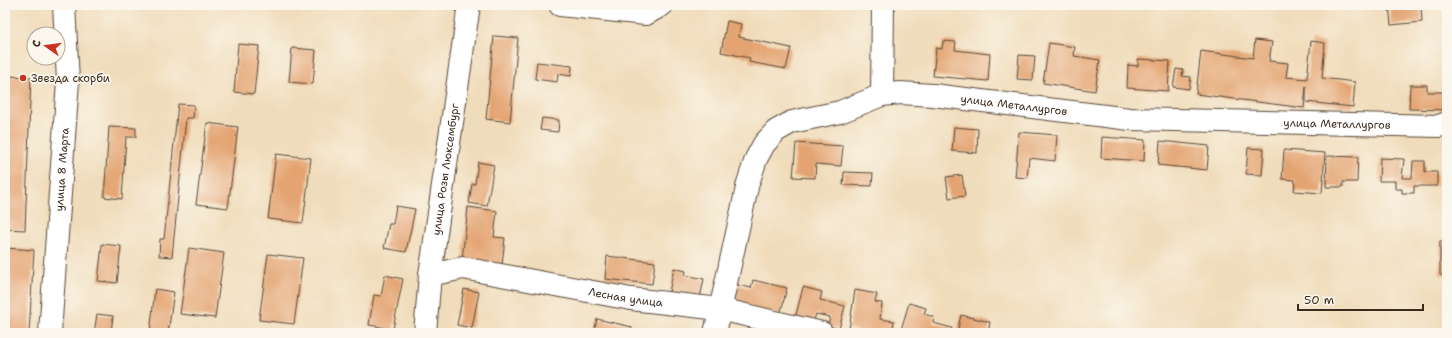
<svg xmlns="http://www.w3.org/2000/svg" width="1452" height="338" viewBox="0 0 1452 338" font-family="'Shantell Sans',sans-serif">
	<rect width="100%" height="100%" fill="#fbf7ec"/>
	<filter id="ink" filterUnits="userSpaceOnUse"><feTurbulence type="fractalNoise" baseFrequency=".025" numOctaves="2"/><feDisplacementMap in="SourceGraphic" scale="8" xChannelSelector="R" yChannelSelector="G"/><feConvolveMatrix kernelMatrix="1 2 1 2 8 2 1 2 1" color-interpolation-filters="sRGB"/></filter>
	<filter id="wash" filterUnits="userSpaceOnUse"><feTurbulence type="fractalNoise" baseFrequency=".012" numOctaves="4" result="noise"/><feDisplacementMap in="SourceGraphic" scale="16" xChannelSelector="R" yChannelSelector="G"/><feGaussianBlur stdDeviation="0.9" result="paint"/><feColorMatrix in="noise" values="0 0 0 0 0 0 0 0 0 0 0 0 0 0 0 0 0 1.4 0 .05"/><feComposite in="paint" operator="in"/></filter>
	<g filter="url(#wash)">
		<rect width="100%" height="100%" fill="#f0dcba"/>
		<g id="blocks">
			<!-- building -->
			<path fill="#e4a472" d="M1389 5H1421L1422 22 1391 25Z
				M727 21 741 24 739 37 791 48 786 69 749 62 750 58 721 52Z
				M494 36 518 38 510 122 486 119Z
				M1255 40 1272 42 1269 61 1288 63 1286 77 1307 79 1311 41 1325 43 1322 78 1355 82 1353 107 1306 102V86L1304 108 1196 94 1201 51 1253 58Z
				M943 41 956 42 955 50 990 54 988 81 933 76 936 48 942 49Z
				M1049 43 1075 47 1074 56 1100 60 1095 91 1043 83Z
				M238 44 259 46 254 94 234 92Z
				M292 48 316 50 313 84 289 82Z
				M1019 55 1035 56 1033 80 1017 79Z
				M1138 59 1170 61 1168 91 1127 88 1128 65 1138 66Z
				M537 62 572 66 571 76 558 74 557 82 535 79Z
				M1176 69 1183 70 1182 76 1191 77 1189 89 1173 87Z
				M5 76 31 77 25 230 5 229Z
				M1410 85H1427V92H1447V110L1409 109Z
				M178 104 194 105 193 118H186L172 257 159 256 160 239H164Z
				M542 118 559 120 558 132 540 130Z
				M207 123 238 127 228 208 196 204Z
				M109 127 136 128V137H126L122 199 104 197Z
				M954 127 978 129 977 153 952 151Z
				M1019 132 1057 135 1055 161 1029 158 1027 178 1015 177Z
				M1102 137 1145 140 1144 161 1101 158Z
				M1160 141 1209 146 1207 170 1158 165Z
				M796 143 843 146 841 166 816 164 815 178 793 177Z
				M1248 148 1264 149 1262 175 1246 174Z
				M1284 150 1325 153 1322 193 1294 191 1295 180 1282 179Z
				M276 154 311 158 303 223 268 219Z
				M1327 156 1358 157 1357 182H1343V187H1326Z
				M1380 158 1404 159 1402 178H1412L1413 161H1425V172H1437V186H1414V193H1402V189H1395V181H1379Z
				M478 162 494 165 487 206 469 203 472 184H475Z
				M844 172 873 173 872 186 843 185Z
				M962 175 965 196 949 198 946 177Z
				M396 206 415 209 406 252 384 248 389 224H393Z
				M468 207 497 211 494 237 505 238 502 265 462 260Z
				M1440 241H1447V275H1440Z
				M102 244 121 246 117 283 98 281Z
				M5 248 34 250 29 333H5Z
				M189 248 224 253 215 318 180 314Z
				M268 254 303 258 294 324 259 320Z
				M607 256 655 262 652 284 605 279Z
				M674 268 686 271 685 275 704 279 700 298 669 292Z
				M385 275 403 279 393 329 369 325 374 295 381 296Z
				M753 280 787 288 780 315 729 303 734 284 751 288Z
				M803 287 822 292 820 300 845 306 839 329 828 326 830 317 816 314 813 323 795 319Z
				M155 289 174 292 168 333H150Z
				M464 289 479 292 472 328 457 325Z
				M855 290 877 294 875 302 882 303 880 319 894 321 892 333H870L849 329Z
				M909 303 926 308 924 314 934 317 933 323 952 328 950 333H900Z
				M97 314 113 316 111 333H94Z
				M961 315 990 322 988 333 983 332 982 333H957Z
				M597 319 632 327 631 333H594Z"/>
		</g>
	</g>
	<g filter="url(#ink)">
		<use href="#blocks" fill-opacity="0" stroke="#564535" stroke-width="1"/>
		<g fill="none" stroke-linecap="round" stroke-linejoin="round">
			<!-- minor casing -->
			<g stroke="#564535" stroke-width="24">
				<g id="minor">
					<path d="M560 5 646 14 662 5"/>
					<path d="M882 95 883 5"/>
					<path id="s1" d="M430 275 463 268 631 299 720 309 822 333"/>
					<path id="s2" d="M425 333 430 275 469 5"/>
					<path id="s3" d="M715 333 748 183 756 159 764 144 776 131 792 122 840 112 882 95 900 93 933 95 1130 119 1439 126 1447 123"/>
				</g>
			</g>
			<!-- major casing -->
			<g stroke="#564535" stroke-width="24">
				<g id="major">
					<path id="s4" d="M50 333 68 81 64 5"/>
				</g>
			</g>
			<!-- minor -->
			<use href="#minor" stroke="#fff" stroke-width="22"/>
			<!-- major -->
			<use href="#major" stroke="#fff" stroke-width="22"/>
		</g>
	</g>
	<!-- markers -->
	<circle fill="#c8321e" stroke="#fbf7ec" stroke-width="1.5" cx="23" cy="78" r="4"/>
	<g text-anchor="middle" stroke-width="3.5" stroke-linejoin="round" paint-order="stroke">
		<!-- poi labels -->
		<g font-size="11" fill="#3b2a1e" stroke="#fbf7ec" text-anchor="start">
			<text x="31" y="82">Звезда скорби</text>
		</g>
		<!-- street labels -->
		<g font-size="11" fill="#3b2a1e" stroke="#fbf7ec">
			<text dy="4" stroke="none"><textPath href="#s3" startOffset="459">улица Металлургов</textPath></text>
			<text dy="4" stroke="none"><textPath href="#s3" startOffset="783">улица Металлургов</textPath></text>
			<text dy="4" stroke="none"><textPath href="#s4" startOffset="164">улица 8 Марта</textPath></text>
			<text dy="4" stroke="none"><textPath href="#s2" startOffset="165">улица Розы Люксембург</textPath></text>
			<text dy="4" stroke="none"><textPath href="#s1" startOffset="199">Лесная улица</textPath></text>
		</g>
	</g>
	<!-- margin -->
	<rect width="1452" height="338" fill="none" stroke="#fbf7ec" stroke-width="20"/>
	<!-- north arrow -->
	<g transform="translate(46 46) rotate(284)"><circle r="19" fill="#fbf7ec" stroke="#aea59a"/>
	<path d="M0-3L7 15L0 10L-7 15Z" fill="#c8321e"/>
	<text y="-6" font-size="11" font-weight="bold" text-anchor="middle" fill="#3b2a1e">С</text>
	</g>
	<!-- scale -->
	<path d="M1298 304v6h125v-6" fill="none" stroke="#3b2a1e" stroke-width="2"/>
	<text x="1304" y="304" font-size="12" fill="#3b2a1e" stroke="#fbf7ec" stroke-width="3" paint-order="stroke">50 m</text>
</svg>
